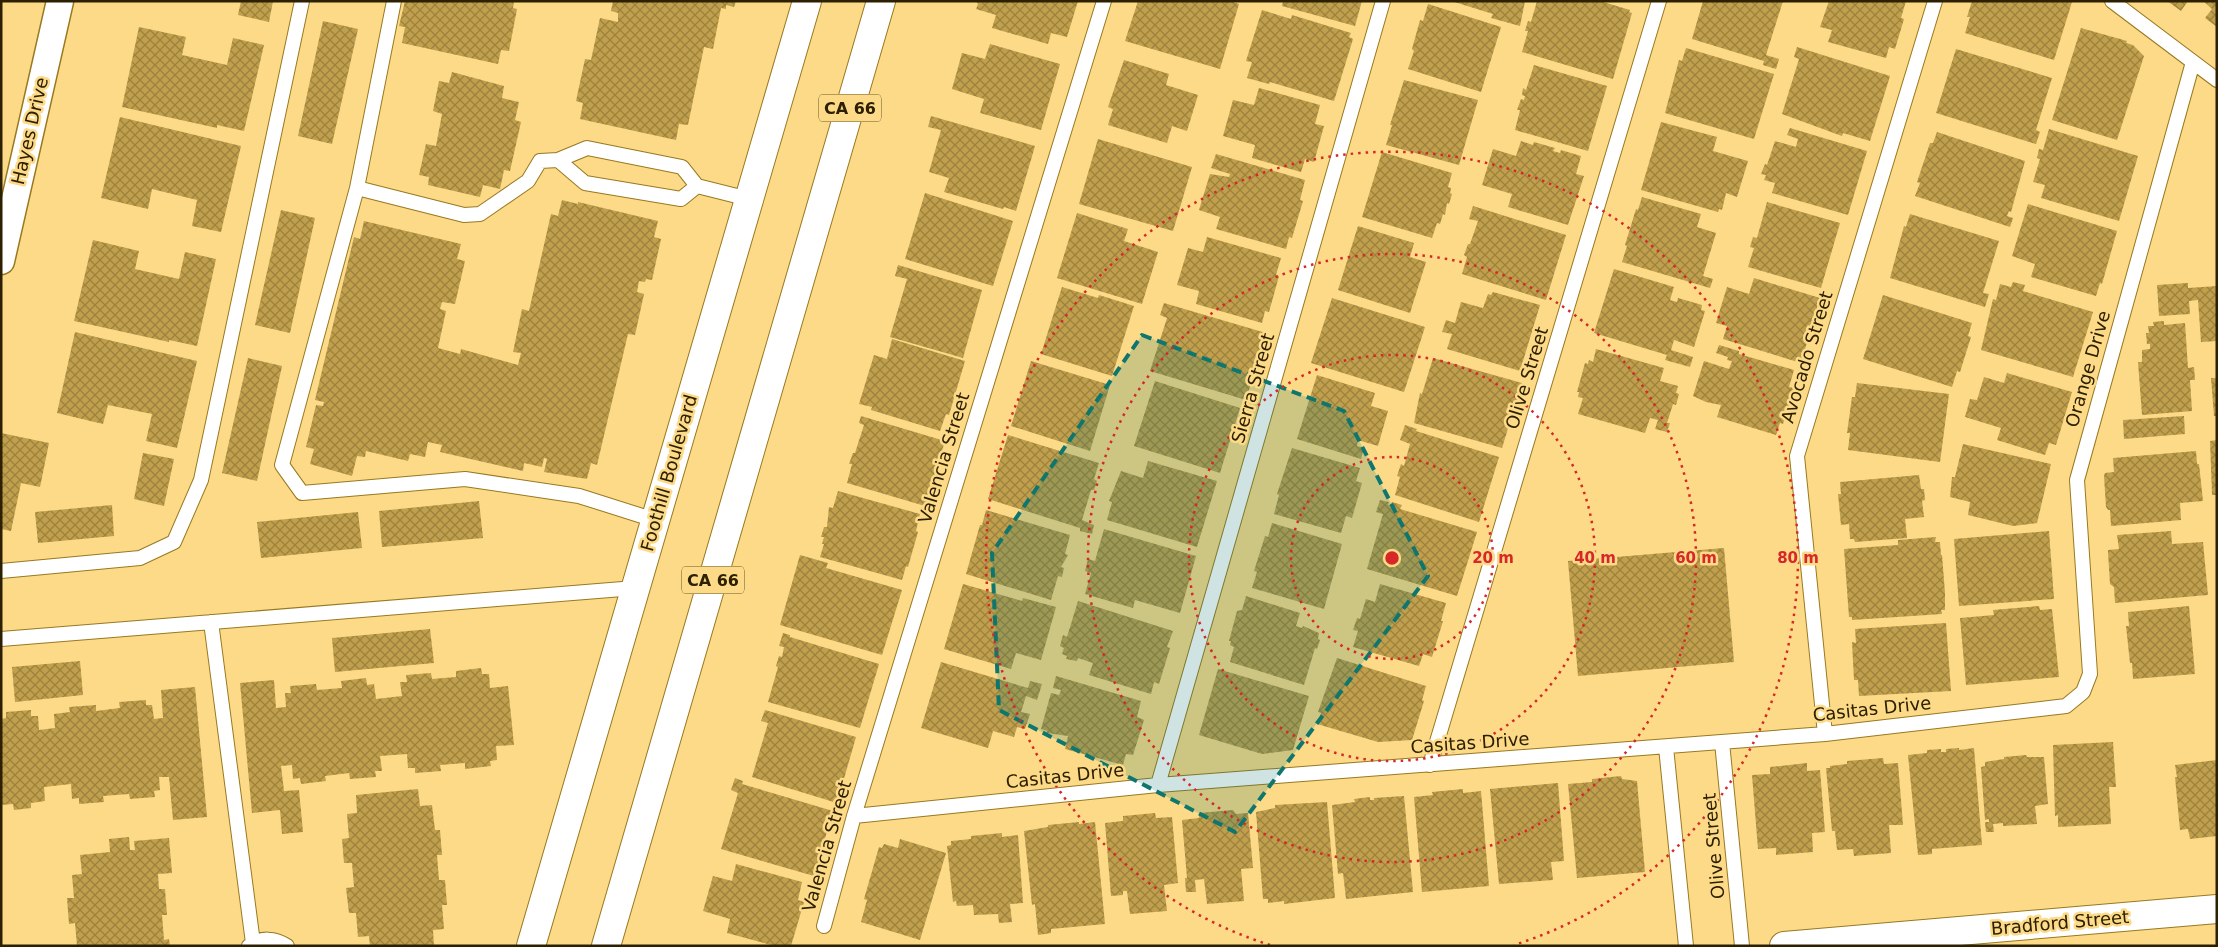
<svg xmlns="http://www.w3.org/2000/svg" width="2218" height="947" viewBox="0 0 2218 947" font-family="'DejaVu Sans',sans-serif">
	<defs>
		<pattern id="building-cross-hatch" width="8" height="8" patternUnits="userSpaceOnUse" patternTransform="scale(1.25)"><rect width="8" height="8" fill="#c1a04d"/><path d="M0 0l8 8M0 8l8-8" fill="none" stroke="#9d823e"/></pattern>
	</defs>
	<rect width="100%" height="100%" fill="#fcda87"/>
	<!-- building -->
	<path fill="url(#building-cross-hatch)" d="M241 1H273L269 22 238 15Z
		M405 1H514L513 8 517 9 509 51 501 50 498 64 402 43 405 27 399 26Z
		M613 1H736L734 7 726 5V9L721 8 713 49 704 47 688 125 679 124 676 140 580 119 583 103 576 101 585 59 591 60 600 18 618 22V13L611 11Z
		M976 1H1078L1067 37 1051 33 1048 44 992 28 996 15 976 9 978 4Z
		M1138 1H1230L1239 4 1220 69 1125 41Z
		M1283 1H1362L1355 26 1282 6Z
		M1451 1H1525L1520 26 1491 18 1493 14Z
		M1537 1H1600L1630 10 1629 12 1632 13 1613 79 1522 52 1528 31H1525L1528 21 1531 22Z
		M1703 1H1783L1766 55 1779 59 1776 69 1763 65 1764 61 1692 39Z
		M1906 1 1901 18 1904 19 1895 49 1889 47 1886 58 1828 42 1832 30 1820 27 1829 1Z
		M1972 1 2072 2 2054 60 1965 33 1970 17H1967Z
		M2167 1H2188L2181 11Z
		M2203 1H2217V27L2205 18 2212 9Z
		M1428 4 1501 27 1481 92 1408 69 1414 51 1412 49 1420 20 1423 21Z
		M1262 10 1291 19 1292 15 1351 33 1349 37 1353 39 1334 101 1270 82 1269 84 1247 78 1252 62 1246 61Z
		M323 21 358 29 332 144 298 136Z
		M139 27 186 37 182 55 227 65 233 38 264 45 244 131 217 125V128L122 107Z
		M2081 28 2127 41 2126 43 2133 45 2144 56 2117 140 2052 120Z
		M990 44 1060 64 1041 130 980 113 984 99 952 89 962 53 985 59Z
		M1797 47 1890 76 1870 141 1843 133 1842 136 1782 114 1799 59 1794 57Z
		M1686 48 1774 74 1754 139 1665 113 1679 60 1682 61Z
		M1956 49 2052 78 2036 130 2040 132 2036 144 1936 113Z
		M1124 60 1169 74 1166 85 1198 95 1187 131 1172 126 1167 143 1108 125 1113 109 1108 107Z
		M1534 65 1607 86 1588 151 1515 130 1520 110H1517L1521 99 1524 100 1525 96 1522 95 1523 88 1526 90Z
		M452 72 504 86 502 98 519 102 515 120 521 122 510 171 504 170 500 189 483 185 480 197 428 185 429 177 419 175 426 144 436 146 442 114 433 111 439 81 449 83Z
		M1404 80 1478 100 1459 165 1386 145 1392 125H1390Z
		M1259 88 1320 105 1315 124 1324 126 1314 162 1305 159 1301 172 1252 158 1255 145 1223 136 1233 100 1254 105Z
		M931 116 1035 146 1016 211 1004 207 1003 209 944 192 949 178 929 172 941 130 928 127Z
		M120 117 241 146 221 232 192 226 197 200 152 189 148 209 101 198Z
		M1661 122 1717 137 1713 151 1748 161 1737 197 1726 193 1722 210 1719 209 1718 212 1641 190Z
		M1790 128 1867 151 1848 215 1772 193 1775 183 1764 180 1766 175 1761 174 1765 164 1767 165 1775 141 1796 147 1798 139 1787 135Z
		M2049 129 2138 156 2119 221 2041 198 2045 185 2033 182 2040 159 2037 158 2039 149 2043 150Z
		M1937 132 2025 161 2011 212 2009 211 2007 216 2013 218 2010 227 1915 196 1920 183 1917 182 1930 143H1933Z
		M1098 139 1192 167 1173 231 1079 204Z
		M1521 141 1533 145 1534 142 1555 148 1553 151 1560 153 1561 150 1581 156 1576 174 1584 176 1568 225 1508 207 1512 194 1482 185 1493 149 1516 156Z
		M1382 152 1452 173 1448 187 1451 188 1450 193 1452 194 1449 204 1447 203 1445 215 1443 214 1440 224 1437 223 1432 238 1362 217Z
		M1216 154 1305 180 1300 200 1303 201 1292 238 1289 237 1286 249 1216 229 1220 217 1199 210 1210 174 1229 177 1230 174 1211 168Z
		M925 193 1013 221 993 286 905 259Z
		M1642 197 1701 214 1697 227 1716 233 1703 276 1713 279 1710 288 1622 262 1627 246 1625 245 1636 209 1638 210Z
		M562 200 578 204V202L658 221 654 237 661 239 652 280 646 279 645 282 639 281 637 292 644 294 635 335 628 334 597 465 591 463 587 479 544 472 547 459 544 458 542 467 524 463 523 471 440 452 442 445 428 442 425 457 410 454 408 461 366 451 365 457 357 456 352 476 310 464 314 449 306 447 316 405 323 406 324 402 315 400 354 237 360 239 364 221 461 244 457 259 465 261 455 304 442 302 440 309 446 311 438 348 460 354 461 349 518 365 521 353 513 352 522 309 529 311 551 214 558 216Z
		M1767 202 1840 223 1821 288 1748 267 1754 248 1750 247 1753 237 1757 238Z
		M2028 204 2117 231 2102 284 2100 283 2096 296 2031 277 2035 264 2012 256Z
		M1473 206 1566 235 1546 300 1462 274 1467 257 1464 255 1468 244H1470L1478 221 1469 219Z
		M281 210 315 218 290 333 255 325Z
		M1077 213 1128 229 1124 241 1158 252 1142 304 1057 278Z
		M1910 214 1999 241 1983 293 1989 294 1985 307 1890 278 1904 226 1906 227Z
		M1358 226 1414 243 1410 257 1426 262 1410 313 1338 290Z
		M1207 237 1281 258 1276 275 1279 276 1269 312 1265 311 1262 323 1196 304 1199 291 1177 285 1188 248 1203 252Z
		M93 240 139 251 135 269 179 279 185 252 216 259 197 346 169 340V342L74 321Z
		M898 265 982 290 963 358 890 337 907 279 895 276Z
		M1614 269 1674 287 1670 300 1677 302 1678 298 1702 305 1701 310 1705 311 1694 347 1674 340 1671 350 1693 357 1690 367 1665 360 1667 355 1594 333Z
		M1754 278 1820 298 1801 363 1723 339 1727 326 1716 323 1727 287 1749 294Z
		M2013 282 2025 285 2023 291 2093 312 2073 377 1981 350 1993 299 1996 300 2000 284 2011 287Z
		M2188 283V288L2217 286V341L2201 342 2198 300 2189 301 2190 314 2159 316 2157 285Z
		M1062 287 1098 298 1099 295 1134 306 1112 376 1041 354Z
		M1493 292 1540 305 1520 371 1447 349 1452 334 1442 332 1446 320 1455 323 1461 302 1483 308 1488 294 1491 295Z
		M1883 295 1972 323 1968 336 1971 337 1960 372 1957 371 1952 387 1863 359Z
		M1332 298 1425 327 1404 392 1311 363Z
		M1164 303 1266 333 1246 400 1150 371 1167 318 1160 315Z
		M2164 321V325L2185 323 2188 368 2194 367 2195 380H2190L2192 411 2142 415 2138 362H2142V350L2150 349V344H2147L2146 333H2149L2148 326H2154L2153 322Z
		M75 332 197 361 177 448 146 441 152 414 108 405 103 424 57 413Z
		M892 339 965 361 949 415 946 414 940 431 871 410 872 407 859 404 874 355 887 359Z
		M1719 345 1739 351V354L1794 370 1789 387 1794 388 1783 424 1780 423 1776 435 1717 417 1721 405 1706 402 1693 396 1704 361 1729 369 1732 361 1727 360 1728 357 1716 353Z
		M1596 349 1664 368 1660 381 1678 386 1676 393 1679 394 1676 405 1673 404 1667 423H1670L1667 432 1655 429 1658 420 1650 418 1645 433 1578 414 1583 398 1578 397 1579 392H1577L1585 363 1588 364 1589 360 1593 362Z
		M248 358 282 366 257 481 222 473Z
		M1433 358 1522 383 1502 448 1414 423 1420 393 1422 394Z
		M1031 361 1110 385 1090 451 1011 426Z
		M2007 373 2072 392 2056 445 2049 443 2045 455 1997 440 2001 428 1965 417 1970 399 1977 400 1984 377 2004 383Z
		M1317 375 1375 393 1371 406 1388 411 1378 446 1358 440 1357 446 1364 448 1361 459 1297 439Z
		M2211 378H2217V416H2214Z
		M1155 381 1240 408 1220 473 1134 446Z
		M1857 383 1949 394 1940 462 1848 450 1850 433H1847L1852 397H1855Z
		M861 416 945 441 925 506 847 483 852 464H849L853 453H855L864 425 859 423Z
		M2184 416 2185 434 2124 439 2123 420Z
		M1405 425 1417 429 1416 431 1499 457 1479 522 1395 495 1400 477 1397 476 1401 464 1404 466 1410 444 1400 440Z
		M1 433 49 443 40 487 21 483 11 531 1 529Z
		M1008 435 1099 463 1094 479 1097 481 1094 490H1091L1082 520 1094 525 1092 534 1080 531V528L988 499Z
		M2217 440V495H2212L2210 441Z
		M1963 444 2051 464 2037 523 2013 526 1968 515 1970 502 1950 497 1952 477H1955Z
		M1292 448 1360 468 1356 481 1362 483 1352 518 1346 516 1341 533 1274 514 1279 495 1277 494Z
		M2196 451 2197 464H2199L2203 501 2180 503 2181 520 2111 526 2110 510H2108L2106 507 2104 476 2105 473 2114 472 2113 458Z
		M143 453 174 459 164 506 134 499Z
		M1148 461 1217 481 1197 547 1107 520 1112 502 1109 501 1121 471 1143 478Z
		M1919 475 1921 489H1924L1925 500 1922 501 1924 517 1905 519 1907 538 1855 542 1854 539H1850L1849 524 1841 525 1838 494H1841L1840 482Z
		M838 491 920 514 916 531 918 532 908 567 906 566 902 580 820 557 824 544H822L824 537H821L824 527H827L829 507 833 508Z
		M1380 500 1389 502 1388 505H1390L1392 502 1402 505 1400 509 1477 532 1457 596 1367 569 1383 514 1376 512Z
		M479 501 483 538 382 547 379 511Z
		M112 505 114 536 38 543 35 512Z
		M986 510 1070 535 1065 554 1068 555 1061 567 1064 568 1062 577 1058 576 1051 600 966 574 980 525H982Z
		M358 512 362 548 261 558 257 522Z
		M1272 523 1342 544 1324 609 1252 588 1257 572 1254 571 1265 536 1268 537Z
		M1104 529 1196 556 1180 613 1135 600 1133 608 1085 594 1091 573 1085 571 1088 559 1095 561Z
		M2049 531 2054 599 1959 606 1954 539Z
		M2171 531 2172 544 2203 542 2208 595 2115 603 2114 587 2110 584 2108 552V550L2119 549 2117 535Z
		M1936 537 1935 542H1940L1941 555H1942L1945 593V610H1941L1942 614 1852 620V617H1849L1844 549 1898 545V540Z
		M1724 548 1734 662 1578 676 1568 561Z
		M800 555 828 563 826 568 902 590 882 655 780 625Z
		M963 584 1022 601 1023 598 1056 607 1041 660 1016 653 1011 669 944 649Z
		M1380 584 1446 603 1441 621H1443L1432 657 1423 654 1419 666 1353 647 1358 631 1353 630 1357 618 1360 619 1366 599 1375 602Z
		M1246 596 1300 613 1296 626 1302 628 1303 626 1319 633 1318 639 1320 640 1317 649 1315 648 1304 685 1230 662 1234 647 1230 645 1231 641H1229L1237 611 1242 610Z
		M1078 601 1173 631 1167 647 1170 648 1159 684 1154 682 1151 694 1089 675 1093 663 1078 658 1077 661 1066 659 1067 656 1062 654 1064 648 1060 646 1063 635 1067 637Z
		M2039 606 2040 610 2052 609 2059 677 1966 685 1960 618 1994 615 1993 610Z
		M2189 606 2195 674 2133 679 2132 663H2130L2126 626H2129L2128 612Z
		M1946 623 1951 691 1859 696 1858 680H1854L1852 642 1856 643 1855 629Z
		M430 629 434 663 335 672 332 638Z
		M783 633 790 635V637L879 664 860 728 768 702 778 667 776 666 779 656 782 657 784 647 779 646Z
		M1337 658 1426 686 1422 700 1424 701 1412 740 1378 742 1317 724 1321 713 1318 712Z
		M80 661 83 695 15 702 12 667Z
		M941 662 1028 688 1030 681 1042 684 1037 700 1026 696 1021 712 1030 714 1025 729 1017 727 1014 737 993 731 988 748 921 728Z
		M481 668 482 674H489L490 688 508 686 514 745 496 746 497 760 490 761 491 766 465 769V763L440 765 441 771 415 773V768H408L407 754 380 756 382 771H375L376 777 350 779 349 773 325 776 326 781 301 784 300 778 293 779 292 765 281 766 284 791 299 790 303 832 282 834 280 810 252 813 240 683 274 680 276 708 286 707 285 693H291L290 686 316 684 317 690 342 688 341 681 366 678 367 685 374 684 376 699 402 696 400 682H407L406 675 431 673 432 679 456 677V671Z
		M1218 669 1309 696 1293 750 1262 754 1199 735Z
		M1056 676 1141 701 1137 717 1144 720 1133 755 1126 754 1123 765 1065 749 1068 736 1047 733V731L1041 729 1051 693 1059 695 1061 690 1053 688Z
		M195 687 207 817 173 820 169 777H159L160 790 154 791 155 797 130 799 129 794 103 796 104 802 79 804V798L72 799 71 784 44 787 45 801 31 803V808L14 810 13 804 1 805V719L6 718V712L31 710V716H38L39 730 55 728 54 714 70 712 69 707 96 705V711L120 708 119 702 146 700V705H152L154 719 163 718 161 690Z
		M765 710 856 737 837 803 752 777 768 723 761 721Z
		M2113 742 2116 787H2109L2111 824 2058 827V815L2055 816 2053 745Z
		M1959 748V750L1974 748 1982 845 1932 849V854L1918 855 1908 755 1927 753V750L1941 749V752H1946V749Z
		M2026 755 2027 757H2044L2048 804 2035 806 2037 824 2003 826V823L1993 824 1994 832H1986L1985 822H1989V819L1985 820 1981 767 1985 766V762L2004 759V757Z
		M1883 758 1884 764 1898 763 1903 825H1889L1891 853 1854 856 1853 849 1837 850 1835 831H1832L1826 768H1830V766L1847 764V761Z
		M2217 760V836L2190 839 2188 829 2180 830 2175 777H2177L2175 765Z
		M1807 763V771L1820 770 1825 832 1812 833 1813 852 1776 855V848L1758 849 1752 775 1770 774V767Z
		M1621 776 1622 779 1637 781 1645 872 1577 878 1568 784 1592 782V779Z
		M735 778 743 781 742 784 833 811 814 876 721 849 738 793 731 790Z
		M1558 783 1564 861 1551 862 1553 880 1499 884 1490 789Z
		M418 789 420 806 432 805 435 830H440L442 855H437L439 880H445L447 905H442L444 929 433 930 434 946H370L369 936 358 937 356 913H349L346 888 354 887 352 863H344L342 839 349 838 347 814 357 813 356 795Z
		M1463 789V793L1481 791 1489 886 1422 892 1414 797 1433 795 1432 792Z
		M1404 796 1413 892 1346 899 1343 873 1338 874 1332 805 1355 802 1354 799 1370 797V800H1374V798Z
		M1327 802 1335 898 1284 904V901L1268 903V899H1263L1256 812 1275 808V805Z
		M1233 810 1236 814 1248 813 1253 868 1241 869 1244 901 1207 904 1204 879 1195 880 1196 892H1186L1185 878H1187L1182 820 1199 818V813Z
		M1155 813 1156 818 1172 817 1178 883 1164 885 1167 911 1130 914 1127 891H1123V895L1111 896 1105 823 1123 821V816Z
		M1079 822V824L1095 822 1105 924 1051 929V933L1038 935 1035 904 1032 905 1024 831 1048 827V825Z
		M1002 833V837L1018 835 1023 903 1010 904 1012 922 999 923 998 914 974 915 973 905 957 906 956 901 953 902 947 846 951 845V841L971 839V836Z
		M129 837 130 850H135L134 841 169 838 172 873 158 874 159 889H165L167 915H162L164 940 169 939 170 946H77L75 923 69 924 67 898H74L72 875 82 874 80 855 110 852 109 839Z
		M900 839 946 853 920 940 861 922 867 900 864 899 879 847 882 848 884 844 898 848Z
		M736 864 802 882 798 900 804 902 791 946H775L727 933 730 919 703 911 713 876 732 881Z"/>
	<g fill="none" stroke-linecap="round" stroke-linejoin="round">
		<!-- lane casing -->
		<g stroke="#987920" stroke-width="16">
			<path id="lane" d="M2112 1 2217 80
				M558 160 585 183 681 199 697 186
				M357 188 394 1
				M655 520 579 496 465 479 302 493 282 465 357 188 464 215 480 214 528 181 540 161 558 160 587 148 682 167 697 186 749 199
				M1 571 140 558 174 542 201 480 302 1
				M211 622 253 943
				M1 639 635 588
				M1825 734 1797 456 1935 1
				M1722 742 1742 946
				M1666 747 1686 946
				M1430 765 1659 1
				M1158 785 1383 1
				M854 816 1158 785 1825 734 2066 706 2083 692 2090 674 2077 480 2193 62
				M824 926 854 816 1104 1
				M249 946C261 937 275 938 287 946"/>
		</g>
		<!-- street casing -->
		<g stroke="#987920" stroke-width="29">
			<path id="street" d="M1 261 60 1"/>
		</g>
		<!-- secondary casing -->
		<g stroke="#987920" stroke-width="30">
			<path id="secondary" d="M1784 946 2217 909"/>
		</g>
		<!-- primary casing -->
		<g stroke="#987920" stroke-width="30">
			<path id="primary" d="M531 946C625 632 714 316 807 1
				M606 946 881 1"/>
		</g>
		<!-- lane -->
		<use href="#lane" stroke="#fff" stroke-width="14"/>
		<!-- street -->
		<use href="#street" stroke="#fff" stroke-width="26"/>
		<!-- secondary -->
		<use href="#secondary" stroke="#fff" stroke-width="28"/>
		<!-- primary -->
		<use href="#primary" stroke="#fff" stroke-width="28"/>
	</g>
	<!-- marked area -->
	<path fill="#0f766e" fill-opacity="0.2" stroke="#0f766e" stroke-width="4" stroke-dasharray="10 6" stroke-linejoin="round" d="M1142 335 1344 411 1428 576 1235 832 999 710 992 553Z"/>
	<!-- distance rings -->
	<g fill="none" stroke="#d62828" stroke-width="2.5" stroke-dasharray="2.5 5">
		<circle cx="1392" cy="558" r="101"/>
		<circle cx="1392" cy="558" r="203"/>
		<circle cx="1392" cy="558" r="304"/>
		<path d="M1270 945A406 406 0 1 1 1514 945"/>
	</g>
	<g text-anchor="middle" stroke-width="5" stroke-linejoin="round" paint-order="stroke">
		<!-- shield labels -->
		<g fill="#fcda87" stroke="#6b5828" stroke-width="1">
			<rect x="819" y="94.5" width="62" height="27" rx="4"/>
			<rect x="682" y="566.5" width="62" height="27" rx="4"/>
		</g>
		<g font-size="16" font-weight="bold" fill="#2d2000">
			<text x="850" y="114">CA 66</text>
			<text x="713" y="586">CA 66</text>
		</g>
		<!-- street labels -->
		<g font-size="18" fill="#2d2000" stroke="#fcda87">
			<text transform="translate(30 131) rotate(-77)" y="6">Hayes Drive</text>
			<text transform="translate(1807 357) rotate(-73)" y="6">Avocado Street</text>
			<text transform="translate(2088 369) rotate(-74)" y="6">Orange Drive</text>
			<text transform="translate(1527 378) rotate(-73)" y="6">Olive Street</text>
			<text transform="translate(1253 388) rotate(-74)" y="6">Sierra Street</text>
			<text transform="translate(944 458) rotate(-73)" y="6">Valencia Street</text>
			<text transform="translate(669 473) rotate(-74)" y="6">Foothill Boulevard</text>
			<text transform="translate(1872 709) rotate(-6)" y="6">Casitas Drive</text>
			<text transform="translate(1470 743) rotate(-4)" y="6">Casitas Drive</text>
			<text transform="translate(1065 776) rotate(-6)" y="6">Casitas Drive</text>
			<text transform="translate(827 846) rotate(-74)" y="6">Valencia Street</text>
			<text transform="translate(1714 846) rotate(-95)" y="6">Olive Street</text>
			<text transform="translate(2060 923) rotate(-5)" y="6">Bradford Street</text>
		</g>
	</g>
	<circle cx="1392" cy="558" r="8" fill="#d62828" stroke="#fcda87" stroke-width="2.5"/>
	<g font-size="15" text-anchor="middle" font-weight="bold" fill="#d62828" stroke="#fcda87" stroke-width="5" stroke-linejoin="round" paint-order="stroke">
		<text x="1493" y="563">20 m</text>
		<text x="1595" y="563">40 m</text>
		<text x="1696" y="563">60 m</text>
		<text x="1798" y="563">80 m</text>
	</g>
	<!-- border -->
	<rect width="2218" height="947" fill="none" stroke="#2d2000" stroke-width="5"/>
</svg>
